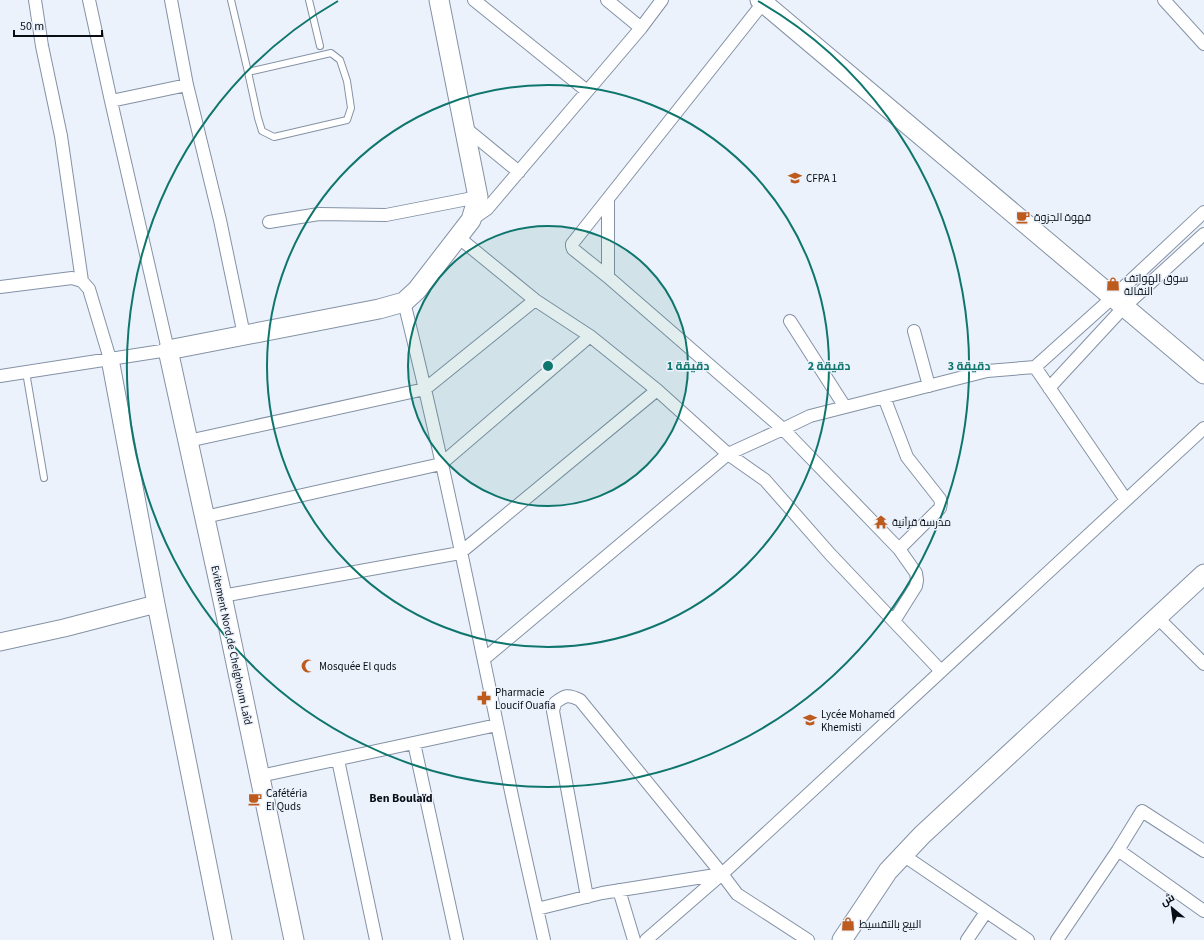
<svg xmlns="http://www.w3.org/2000/svg" width="1204" height="940" viewBox="0 0 1204 940" font-family="'Source Sans 3',Cairo,sans-serif">
	<rect width="100%" height="100%" fill="#ecf2fb"/>
	<g fill="none" stroke-linecap="round" stroke-linejoin="round">
		<!-- lane casing -->
		<g stroke="#8492a6" stroke-width="8">
			<path id="lane" d="M231 0 248 72 258 118 262 131 274 137 347 120 351 108 347 81 340 60 331 53 248 72
				M309 0 320 46
				M26 372 44 478"/>
		</g>
		<!-- street casing -->
		<g stroke="#8492a6" stroke-width="14">
			<path id="street" d="M35 0 42 46 61 136 82 281
				M171 0 187 85 220 220 244 335
				M474 0 587 91
				M607 0 641 28
				M1164 0 1204 44
				M763 3 572 244V246L573 249 608 277 783 429 899 549 916 573 917 580 916 586 894 621
				M111 101 187 85
				M464 127 519 172
				M471 220 487 209 641 28 662 0
				M269 222 319 214 386 215 478 197
				M458 237 535 300 590 336 657 390 728 454 765 480 830 554 941 671
				M608 277V199
				M0 287 72 278 82 281 89 289 110 359
				M404 302C443 459 475 618 508 777 519 831 532 886 544 940
				M790 321 845 407
				M914 331 929 386
				M1035 367 1126 500
				M0 376 168 350 111 101 89 0
				M1049 388 1124 307 1204 234
				M884 397 907 457 940 499 941 503 940 508 899 549
				M188 441 425 389 535 300
				M205 517 441 464 590 336
				M222 596 460 553 657 390
				M1157 617 1204 664
				M484 659 728 454 783 429 810 416 987 371 1035 367 1112 298 1204 212
				M414 743 457 940
				M338 760 376 940
				M260 776 497 725
				M1118 850 1142 811 1204 851
				M903 855 1028 940
				M619 890 634 940
				M587 897 553 711 555 703C565 695 568 694 580 700L722 874 737 894 808 940
				M537 909 602 893 722 874 1204 428
				M646 940 722 874
				M967 940 986 912
				M1057 940 1118 850 1204 911"/>
		</g>
		<!-- secondary casing -->
		<g stroke="#8492a6" stroke-width="19">
			<path id="secondary" d="M110 359 156 604 223 940
				M0 642 64 628 156 604"/>
		</g>
		<!-- primary casing -->
		<g stroke="#8492a6" stroke-width="21">
			<path id="primary" d="M760 0 1204 374
				M294 940 222 596 168 350 379 309 404 302 417 290 471 220 478 197 439 0
				M842 940 888 871 922 835 1204 574"/>
		</g>
		<!-- lane -->
		<use href="#lane" stroke="#fff" stroke-width="6"/>
		<!-- street -->
		<use href="#street" stroke="#fff" stroke-width="12"/>
		<!-- secondary -->
		<use href="#secondary" stroke="#fff" stroke-width="17"/>
		<!-- primary -->
		<use href="#primary" stroke="#fff" stroke-width="19"/>
	</g>
	<!-- distance rings -->
	<circle cx="548" cy="366" r="140" fill="#0f766e" fill-opacity=".12"/>
	<g fill="none" stroke="#0f766e" stroke-width="2">
		<circle cx="548" cy="366" r="140"/>
		<circle cx="548" cy="366" r="281"/>
		<path d="M758 1A421 421 0 1 1 338 1"/>
	</g>
	<!-- icons -->
	<defs>
		<g id="university-bare" transform="scale(1.08)"><path d="M0-5L7-2L0 1L-7-2ZM-4 1L0 2.5L4 1V4Q0 6-4 4Z" fill="#bd5b1e" stroke="#ecf2fb" stroke-width="2.5" paint-order="stroke"/></g>
		<g id="cafe-bare" transform="scale(1.08)"><path d="M-5.5-4.5H6V0H3Q3 3.5 0 3.5H-2.5Q-5.5 3.5-5.5 0ZM3-3.2v2h1.7v-2ZM-6 4.5H4V6H-6Z" fill="#bd5b1e" stroke="#ecf2fb" stroke-width="2.5" paint-order="stroke"/></g>
		<g id="shop-bare" transform="scale(1.08)"><path d="M-5-2.5h2.3a2.7 3.5 0 0 1 5.4 0H5L5.5 6h-11ZM-1.5-2.5h3a1.5 2.3 0 0 0-3 0Z" fill="#bd5b1e" stroke="#ecf2fb" stroke-width="2.5" paint-order="stroke"/></g>
		<g id="temple-bare" transform="scale(1.08)"><path d="M0-6L5-2H3V0L6.5 2.5H4V6H1.5V3h-3V6H-4V2.5H-6.5L-3 0V-2H-5Z" fill="#bd5b1e" stroke="#ecf2fb" stroke-width="2.5" paint-order="stroke"/></g>
		<g id="mosque-bare" transform="scale(1.08)"><path d="M3.5-4.9A6 6 0 1 0 3.5 4.9A5 5 0 1 1 3.5-4.9Z" fill="#bd5b1e" stroke="#ecf2fb" stroke-width="2.5" paint-order="stroke"/></g>
		<g id="pharmacy-bare" transform="scale(1.08)"><path d="M-2-6h4v4h4v4h-4v4h-4v-4h-4v-4h4Z" fill="#bd5b1e" stroke="#ecf2fb" stroke-width="2.5" paint-order="stroke"/></g>
		<g id="school-bare" transform="scale(1.08)"><path d="M0-5L7-2L0 1L-7-2ZM-4 1L0 2.5L4 1V4Q0 6-4 4Z" fill="#bd5b1e" stroke="#ecf2fb" stroke-width="2.5" paint-order="stroke"/></g>
	</defs>
	<g fill-rule="evenodd">
		<use href="#university-bare" x="795" y="178"/>
		<use href="#cafe-bare" x="1023" y="217"/>
		<use href="#shop-bare" x="1113" y="284"/>
		<use href="#temple-bare" x="881" y="522"/>
		<use href="#mosque-bare" x="308" y="666"/>
		<use href="#pharmacy-bare" x="484" y="698"/>
		<use href="#school-bare" x="810" y="720"/>
		<use href="#cafe-bare" x="255" y="799"/>
		<use href="#shop-bare" x="848" y="924"/>
	</g>
	<g text-anchor="middle" stroke-width="3" stroke-linejoin="round" paint-order="stroke">
		<!-- poi labels -->
		<g font-size="11" fill="#090e15" stroke="#ecf2fb" text-anchor="start">
			<text x="806" y="182">CFPA 1</text>
			<text x="1034" y="221">قهوة الجزوة</text>
			<text x="1124" y="282">سوق الهواتف<tspan x="1124" dy="13">النقالة</tspan></text>
			<text x="892" y="526">مدرسة قرآنية</text>
			<text x="319" y="670">Mosquée El quds</text>
			<text x="495" y="696">Pharmacie<tspan x="495" dy="13">Loucif Ouafia</tspan></text>
			<text x="821" y="718">Lycée Mohamed<tspan x="821" dy="13">Khemisti</tspan></text>
			<text x="266" y="797">Cafétéria<tspan x="266" dy="13">El Quds</tspan></text>
			<text x="859" y="928">البيع بالتقسيط</text>
		</g>
		<!-- street labels -->
		<g font-size="11" fill="#090e15" stroke="#ecf2fb">
			<text transform="translate(232 645) rotate(78)" y="4">Evitement Nord de Chelghoum Laîd</text>
		</g>
		<!-- neighbourhood labels -->
		<g font-size="12" font-weight="bold" fill="#090e15" stroke="#ecf2fb">
			<text x="401" y="802">Ben Boulaïd</text>
		</g>
	</g>
	<circle cx="548" cy="366" r="6" fill="#0f766e" stroke="#ecf2fb" stroke-width="2"/>
	<g font-size="12" text-anchor="middle" font-weight="bold" fill="#0f766e" stroke="#ecf2fb" stroke-width="3" stroke-linejoin="round" paint-order="stroke">
		<text x="688" y="370">1 دقيقة</text>
		<text x="829" y="370">2 دقيقة</text>
		<text x="969" y="370">3 دقيقة</text>
	</g>
	<!-- north arrow -->
	<g transform="translate(1172 908) rotate(331)" stroke="#ecf2fb" stroke-width="3" paint-order="stroke">
	<path d="M0-3L7 15L0 10L-7 15Z" fill="#090e15"/>
	<text y="-6" font-size="11" font-weight="bold" text-anchor="middle" fill="#090e15">ش</text>
	</g>
	<!-- scale -->
	<path d="M14 30v6h88v-6" fill="none" stroke="#090e15" stroke-width="2"/>
	<text x="20" y="30" font-size="12" fill="#090e15" stroke="#ecf2fb" stroke-width="3" paint-order="stroke">50 m</text>
</svg>
